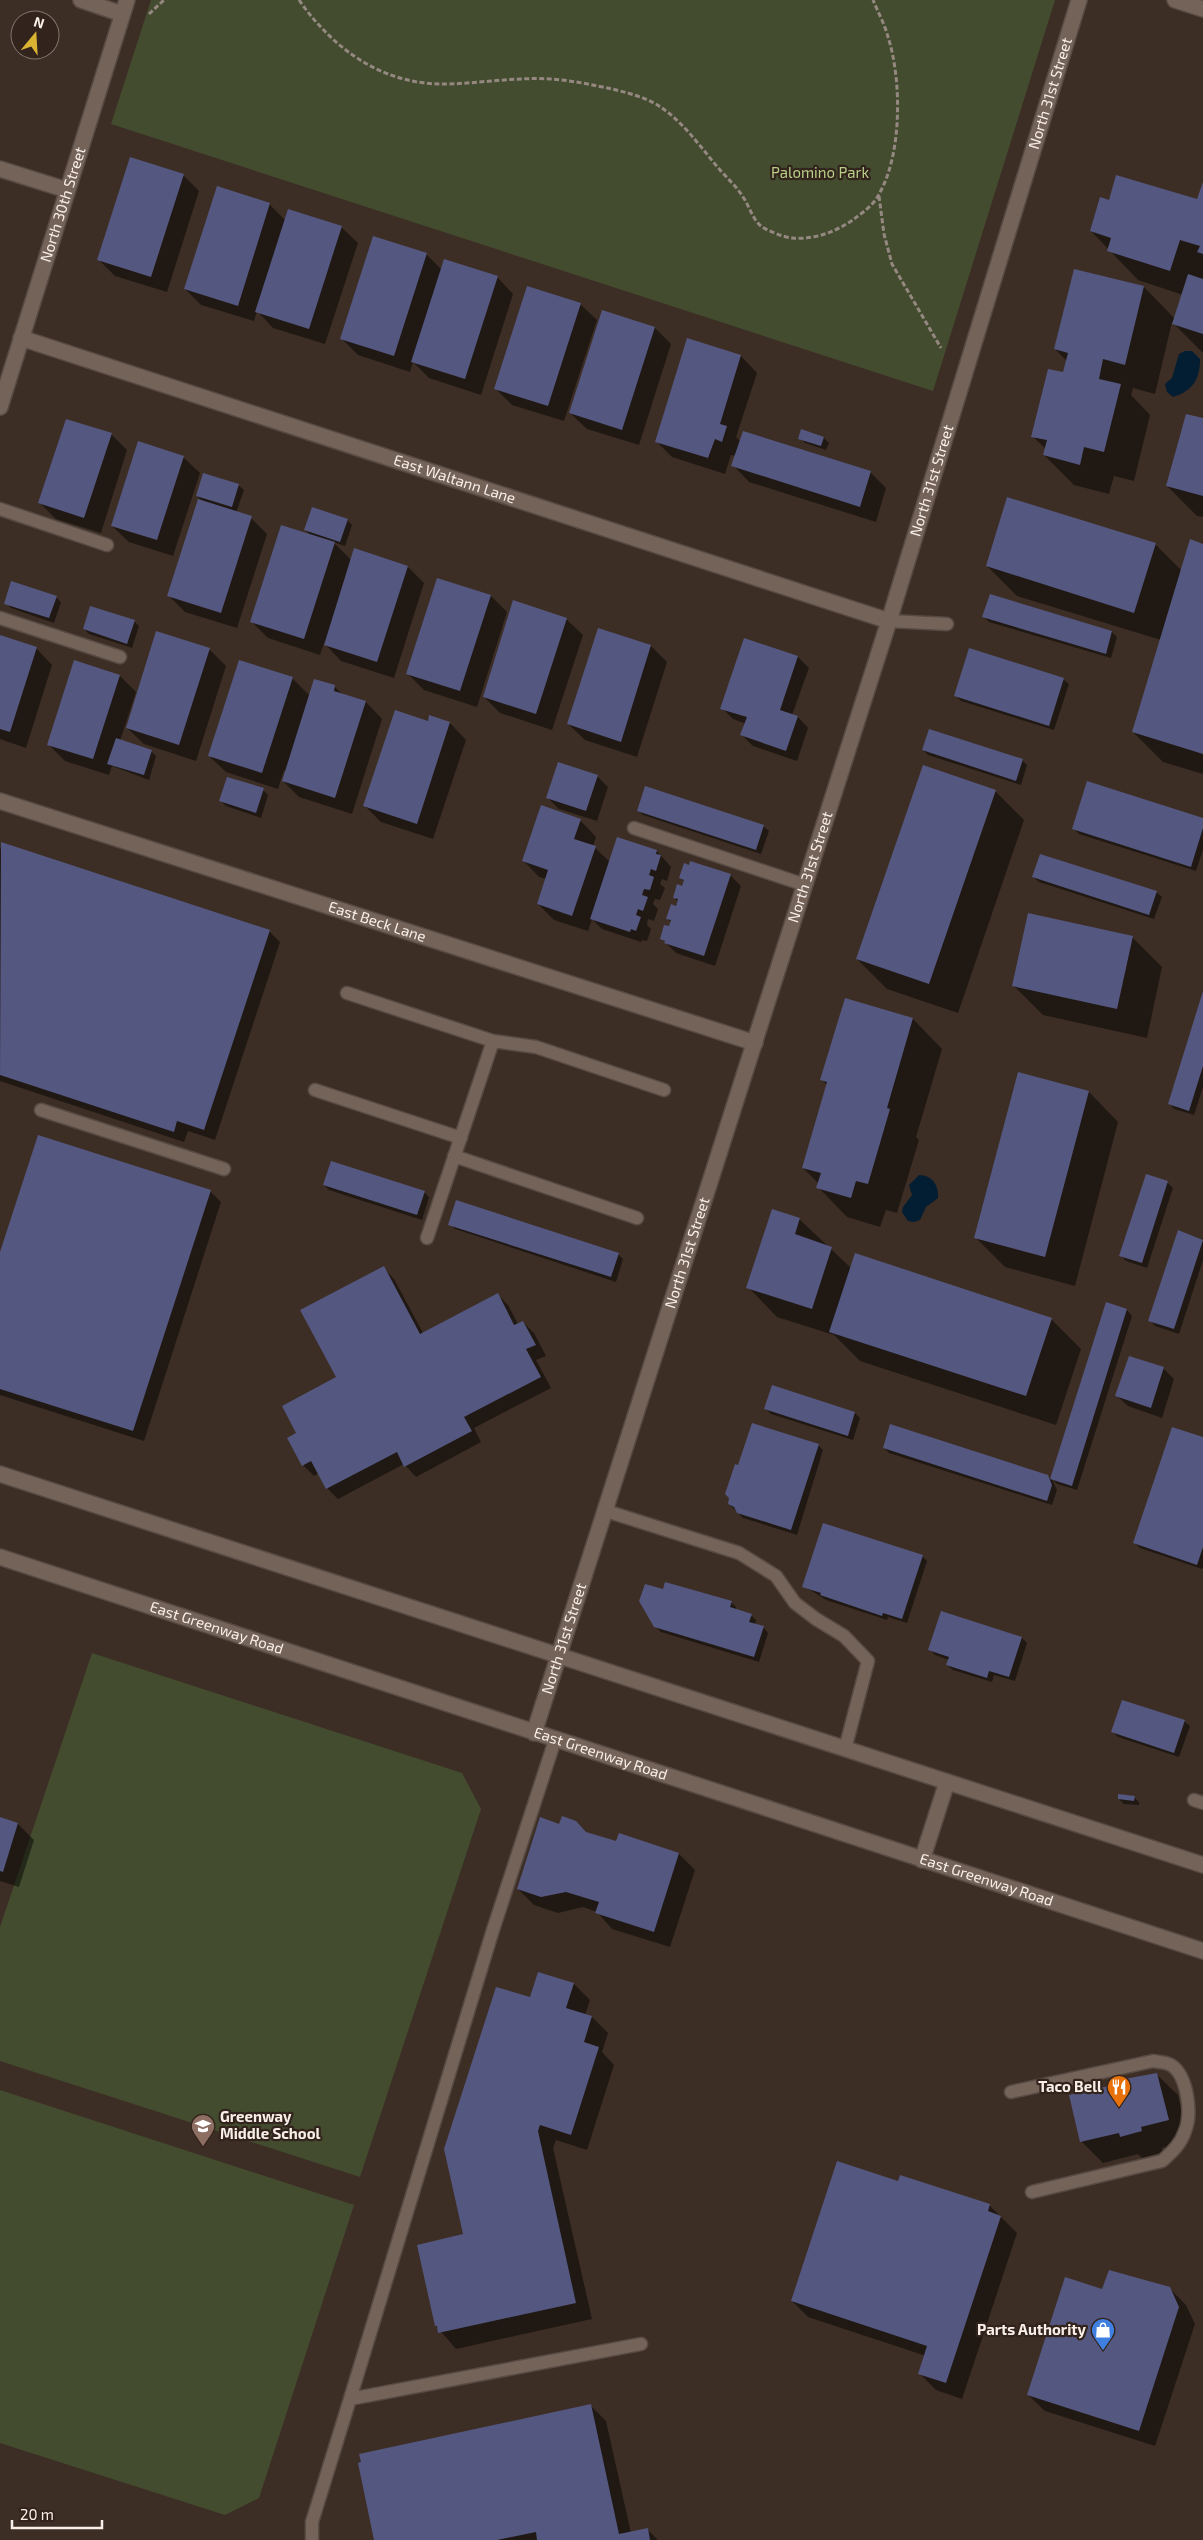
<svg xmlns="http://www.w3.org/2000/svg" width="1203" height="2540" viewBox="0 0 1203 2540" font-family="'Exo 2',sans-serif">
	<rect width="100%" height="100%" fill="#3d2e25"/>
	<!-- green -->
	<path fill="#434c2f" d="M151 0H1055L933 391 111 124Z
		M92 1653 462 1773 481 1809 360 2177 0 2061V1927Z
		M0 2090 354 2205 259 2498 225 2515 0 2443Z"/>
	<!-- water -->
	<path fill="#031d32" d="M1185 351H1192L1200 359C1200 379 1193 391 1173 397L1167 392 1165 384 1172 378 1179 354Z
		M919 1175C932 1175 939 1185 938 1198L926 1207 920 1220 914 1222 908 1221 902 1212 903 1207 912 1195 909 1185Z"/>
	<!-- shadow -->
	<path fill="#0007" d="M183 175 199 191 167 292 115 276 98 259Z
		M1203 185V353L1172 322 1155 394 1133 388 1131 395 1150 415 1134 481 1114 476 1109 494 1074 485 1044 455 1046 449 1033 437 1064 374 1067 361 1055 349 1144 287 1175 319 1183 295 1138 280 1091 231 1110 201H1198Z
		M269 204 286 221 341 227 358 243 325 344 273 328 257 311 254 321 201 305 185 289Z
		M426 254 442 270 497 277 513 294 481 395 429 378 413 362 410 372 358 355 342 339Z
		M580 304 597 320 564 421 512 405 496 389Z
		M602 311 655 328 671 344 639 445 587 429 570 413Z
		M688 340 741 356 757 373 736 437 740 441 870 472 886 488 876 522 749 482 733 465 736 456 731 455 725 474 672 457 656 441Z
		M1203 420V517L1197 516 1167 486Z
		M111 434 127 450 101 533 56 519 40 503Z
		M800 438H824L829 443 826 450 805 443Z
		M183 457 200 473 173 556 129 542 112 526Z
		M238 485 244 490 236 513 251 518 267 534 237 628 185 612 169 596 204 503 197 496Z
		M347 520 352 525 345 546 333 542 352 561 408 567 424 583 394 678 341 661 324 643 320 655 268 638 251 621 312 537 306 530Z
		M1155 544 1182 571 1203 545V774L1163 762 1133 732 1161 640 1017 596 987 566Z
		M491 596 507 612 477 707 424 690 408 674Z
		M56 597 61 602 54 623 11 608 6 603Z
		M984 617 1112 632 1117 637 1111 658 989 622Z
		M566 619 583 635 552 730 500 713 484 697Z
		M134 621 139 626 132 648 89 634 84 629Z
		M157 633 210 650 226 666 196 761 144 744 127 728Z
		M0 637 36 648 52 665 26 748 0 739Z
		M745 639 798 657 809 668 792 715 798 717 808 728 797 761 753 746 742 735 746 724 733 719 722 708Z
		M651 646 667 662 637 757 585 740 568 724Z
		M120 676 136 692 120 741 151 751 156 756 149 780 112 766 109 775 65 761 49 745Z
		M292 678 310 696 315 680 335 687 344 696 366 702 382 719 352 814 299 797 283 781 286 771 284 770 278 789 226 772 209 756Z
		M1063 679 1069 684 1054 730 961 701 956 696Z
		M430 717 450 723 466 740 433 839 381 822 365 806Z
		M923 750 1022 760 1027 765 1021 785 928 755Z
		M597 776 608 787 597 821 559 809 548 798Z
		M263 790 268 795 261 818 226 806 221 801Z
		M995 791 1024 820 958 1013 887 989 857 959Z
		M638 810 763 826 769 831 761 854 643 815Z
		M1203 819V849L1196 871 1079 834 1074 829Z
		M580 820 596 837 593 846 610 862 657 851 671 867 667 881 662 879 660 884 665 888 660 900 655 899 653 904 658 909 654 921 648 919 647 925 651 929 647 941 642 940 641 942 602 929 592 919 588 931 554 920 538 904 546 879 539 877 523 860Z
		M2 844 269 931 280 942 215 1140 188 1131 184 1142 0 1081V850Z
		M730 875 741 886 715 966 676 953 662 939 672 923 667 918 678 902 674 897 685 882 681 878Z
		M1033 877 1156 892 1162 897 1154 919 1039 882Z
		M1132 937 1162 967 1147 1038 1043 1015 1013 985Z
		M1203 994V1087L1194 1115 1174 1109 1169 1103Z
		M845 999 913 1019 942 1049 916 1137 919 1140 897 1213 886 1210 880 1227 847 1217 818 1187 819 1184 803 1168 828 1086 822 1080Z
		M1089 1092 1118 1122 1075 1286 1005 1267 976 1238Z
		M1147 1176 1168 1183 1173 1188 1147 1268 1126 1261 1121 1256Z
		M324 1185 424 1192 429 1197 422 1220 329 1190Z
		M210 1191 221 1202 144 1441 0 1395V1256Z
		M799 1219 851 1268 1051 1319 1081 1349 1056 1425 860 1361 834 1335 777 1317 748 1287Z
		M450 1224 618 1254 623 1259 616 1282 455 1229Z
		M1178 1232 1203 1240V1260L1179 1334 1155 1326 1150 1320Z
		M384 1268 394 1279 423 1333 497 1294 508 1305 518 1324 523 1322 534 1333 546 1356 536 1360 551 1388 474 1428 481 1442 416 1477 404 1464 338 1499 327 1488 319 1473 314 1476 303 1465 298 1434 338 1378Z
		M1107 1304 1127 1310 1132 1316 1077 1490 1057 1484 1052 1479Z
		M1163 1368 1174 1379 1162 1418 1128 1406 1117 1396Z
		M773 1387 855 1413 860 1418 853 1440 771 1414 766 1409Z
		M1203 1438V1567L1202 1569 1140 1548 1135 1543Z
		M818 1445 823 1450 797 1535 743 1518 729 1504 739 1467Z
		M884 1448 1047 1476 1052 1479 1057 1490 1052 1505 889 1453Z
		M922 1556 927 1561 907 1623 888 1617 887 1620 826 1600 804 1586Z
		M663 1591 731 1602 736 1607V1610L751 1615 756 1620 755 1625 763 1627 768 1633 759 1662 661 1632 655 1626Z
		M942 1612 1022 1638 1027 1643 1015 1681 994 1675 992 1682 953 1670 947 1665 949 1660 935 1655 930 1650Z
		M1184 1721 1190 1726 1179 1757 1118 1737 1113 1732Z
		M1134 1797 1139 1802V1805L1124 1804 1119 1799Z
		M0 1818 18 1824 34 1840 19 1887 0 1881Z
		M587 1833 617 1843 679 1854 695 1870 670 1947 612 1929 597 1912 583 1907 558 1913 534 1905 518 1889Z
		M539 1973 574 1984 590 2000 585 2015 592 2017 608 2033 602 2052 614 2065 587 2150 556 2140 553 2148 592 2319 456 2349 436 2326 465 2235Z
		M1156 2074 1178 2095 1189 2141 1162 2148 1163 2152 1142 2158 1138 2154 1103 2163 1082 2142Z
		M899 2183 990 2206 1017 2233 962 2399 936 2390 920 2374 926 2356 808 2317 792 2301Z
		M1169 2288 1186 2305 1195 2324 1155 2446 1045 2411 1028 2395Z
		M590 2405 606 2421 631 2533 647 2529 658 2540H376Z"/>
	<!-- building -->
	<path fill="#545780" d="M130 157 184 174 151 277 97 260Z
		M1116 175 1197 199 1203 182V254L1197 252 1200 246 1180 240 1170 271 1107 251 1111 238 1090 231 1100 197 1109 200Z
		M217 186 270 203 238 306 184 289Z
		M288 209 342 226 309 329 255 312Z
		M373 236 427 253 394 356 340 339Z
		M444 259 498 276 465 379 411 362Z
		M1074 269 1144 286 1125 365 1103 359 1099 379 1121 384 1104 452 1084 447 1080 465 1043 455 1047 440 1031 437 1048 369 1063 372 1068 353 1054 349Z
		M1188 274 1203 279V334L1172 324Z
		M527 286 581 303 548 406 494 389Z
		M602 310 655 327 622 430 569 413Z
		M687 338 741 355 720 424 727 426 722 442 715 439 708 458 655 442Z
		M1186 414 1203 418V496L1166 486Z
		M66 419 112 433 84 518 38 503Z
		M801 429 824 437 821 446 798 439Z
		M743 431 871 471 860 507 731 466Z
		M138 441 184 456 157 540 111 526Z
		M203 473 239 484 232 507 196 496Z
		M1007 497 1156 543 1134 613 986 566Z
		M198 499 252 516 221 613 167 596Z
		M312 507 348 519 340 542 304 530Z
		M281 525 335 542 304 639 250 622Z
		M1190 539 1203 544V754L1132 732Z
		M354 548 408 566 377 662 324 645Z
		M437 578 491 595 460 691 406 674Z
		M11 581 57 596 49 618 4 604Z
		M990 594 1112 631 1106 654 982 617Z
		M513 600 567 618 536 714 483 697Z
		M90 606 135 620 127 644 83 629Z
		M598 628 651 645 621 742 567 724Z
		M156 631 210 648 179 745 126 728Z
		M0 635 37 647 10 732 0 729Z
		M744 638 798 656 780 710 798 716 786 751 740 735 747 717 720 709Z
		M969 648 1064 678 1049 726 954 696Z
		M74 660 120 675 93 759 47 745Z
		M239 660 293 677 262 773 208 756Z
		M314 679 335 685 334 691 366 701 335 798 282 781Z
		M395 710 428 721 429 715 450 722 417 824 363 806Z
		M929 729 1023 759 1016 781 922 750Z
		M116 738 152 750 144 775 107 764Z
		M558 762 598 775 586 811 546 798Z
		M923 765 996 790 929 984 856 959Z
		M227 777 264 788 256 813 219 801Z
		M1087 781 1203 818V828L1191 867 1072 829Z
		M645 786 764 825 756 850 637 811Z
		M541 805 581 819 574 839 596 846 572 916 537 904 548 870 522 861Z
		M617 837 657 850 656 854 661 855 656 871 651 869 649 875 654 877 650 890 644 889 642 895 648 897 643 911 638 909 636 915 641 917 636 931 631 929 630 932 590 919Z
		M1 842 270 930 204 1130 177 1121 174 1132 0 1075Z
		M1040 854 1157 891 1149 915 1032 877Z
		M690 861 731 874 704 956 664 943 665 941 660 939 664 925 669 926 671 920 666 919 671 904 676 906 678 899 673 898 677 884 682 886 684 880 679 878 684 863 689 865Z
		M1028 913 1133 936 1117 1009 1012 986Z
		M1203 991V1066L1189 1111 1168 1104Z
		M845 998 913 1018 887 1108 890 1109 868 1184 856 1181 851 1198 816 1188 821 1173 802 1168 827 1082 820 1080Z
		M1018 1072 1089 1091 1045 1257 974 1238Z
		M38 1135 211 1190 133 1431 0 1389V1252Z
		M331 1161 425 1191 417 1215 323 1185Z
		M1146 1174 1168 1181 1142 1263 1119 1256Z
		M456 1200 619 1253 611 1277 448 1225Z
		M772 1209 800 1218 795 1234 832 1247 812 1309 746 1288Z
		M1178 1230 1203 1240 1174 1329 1148 1321Z
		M855 1253 1052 1318 1026 1396 829 1332Z
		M384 1266 420 1334 498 1293 514 1325 523 1321 536 1345 526 1349 541 1377 464 1417 472 1431 404 1467 397 1452 326 1489 311 1461 302 1466 287 1438 296 1433 282 1406 336 1377 300 1310Z
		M1106 1302 1127 1309 1072 1486 1050 1479Z
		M1129 1356 1164 1367 1151 1408 1115 1396Z
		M772 1385 855 1412 848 1436 764 1409Z
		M752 1423 819 1444 791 1530 737 1513 734 1507 728 1504 729 1498 725 1494 735 1464 738 1465Z
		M890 1424 1048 1475 1052 1485 1047 1501 883 1448Z
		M1172 1427 1203 1437V1547L1197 1565 1133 1543Z
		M823 1523 923 1555 902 1619 883 1613 882 1616 820 1595 821 1593 802 1587Z
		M665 1582 732 1601 730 1607 752 1614 749 1622 764 1626 754 1657 654 1627 639 1601 645 1584 663 1589Z
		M941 1611 1022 1637 1009 1677 989 1671 987 1678 946 1665 949 1657 928 1650Z
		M1122 1700 1185 1720 1174 1753 1111 1732Z
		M1118 1794 1135 1796 1134 1801 1118 1799Z
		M562 1816 576 1821 586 1832 616 1841 619 1833 679 1853 654 1932 595 1913 599 1902 566 1892 541 1897 517 1889 540 1817 559 1824Z
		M0 1817 18 1823 3 1872 0 1871Z
		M538 1972 574 1983 566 2008 592 2016 584 2042 599 2047 571 2135 540 2125 538 2131 576 2303 438 2333 437 2326H435L417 2245 463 2234 444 2149 496 1987 530 1997Z
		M1157 2073 1169 2120 1141 2127 1142 2131 1120 2137 1119 2133 1080 2142 1069 2095 1109 2086 1108 2082Z
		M837 2161 898 2181 900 2175 990 2204 988 2211 1001 2216 946 2383 918 2374 927 2346 791 2301Z
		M1109 2270 1170 2287 1179 2307 1139 2431 1027 2395 1065 2277 1102 2289Z
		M591 2404 619 2534 648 2528 650 2540H537L536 2532 497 2540H374L358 2463 361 2462 359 2454Z"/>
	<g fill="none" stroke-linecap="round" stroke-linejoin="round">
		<!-- lane casing -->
		<g stroke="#564a43" stroke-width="15">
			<path id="lane" d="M0 509 107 545
				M0 618 120 657
				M889 621 947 624
				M634 828 805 885
				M347 993 493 1041 427 1238
				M493 1041 536 1047 664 1090
				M315 1090 461 1138
				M41 1110 224 1169
				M454 1156 637 1218
				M606 1511 739 1553 776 1576 795 1603 816 1619 844 1636 868 1661 845 1749
				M1194 1800 1203 1803
				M1011 2092 1153 2061C1158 2062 1166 2062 1171 2065 1188 2076 1192 2114 1185 2131 1181 2144 1172 2152 1162 2161L1032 2192
				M350 2399 492 1933 555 1740
				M312 2540V2522L350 2399 641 2344"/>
		</g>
		<!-- street casing -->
		<g stroke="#564a43" stroke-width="18">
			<g id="street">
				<path d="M81 0 122 14"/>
				<path d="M1175 0 1203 9"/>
				<path d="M0 169 67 190"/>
				<path id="s1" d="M21 338 889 621"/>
				<path id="s2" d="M0 407 127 0"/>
				<path id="s3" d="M0 801 755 1043"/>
				<path id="s4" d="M534 1733 889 621 1079 0"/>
			</g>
		</g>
		<!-- secondary casing -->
		<g stroke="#564a43" stroke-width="18">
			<g id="secondary">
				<path d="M0 1474 1203 1865"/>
				<path id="s5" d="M0 1557 1203 1951"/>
				<path d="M922 1860 947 1782"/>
			</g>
		</g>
		<!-- path -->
		<path stroke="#958880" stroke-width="3" stroke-dasharray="5 2.5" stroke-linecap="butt" d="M299 0C334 50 384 86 448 84 482 83 516 77 550 79 570 80 593 85 612 89 629 93 648 98 662 108 685 124 702 149 720 170 728 179 737 187 743 197 750 207 752 219 762 227 769 231 783 237 792 238 814 240 836 232 854 219 863 212 874 205 879 194 902 155 902 80 888 37 885 25 878 12 873 0
			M149 14 164 0
			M879 196 884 234 892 264 941 348"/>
		<!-- lane -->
		<use href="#lane" stroke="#746359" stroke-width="12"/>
		<!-- street -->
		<use href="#street" stroke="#746359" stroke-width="15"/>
		<!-- secondary -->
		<use href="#secondary" stroke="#746359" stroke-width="15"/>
	</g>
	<!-- icons -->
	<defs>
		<g id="restaurant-pin" transform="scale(1.25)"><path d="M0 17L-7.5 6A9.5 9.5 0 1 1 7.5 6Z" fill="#e8710a" stroke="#32241c"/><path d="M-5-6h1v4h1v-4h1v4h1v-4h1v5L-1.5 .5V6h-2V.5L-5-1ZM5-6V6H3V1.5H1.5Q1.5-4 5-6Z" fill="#fff"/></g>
		<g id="school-pin" transform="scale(1.25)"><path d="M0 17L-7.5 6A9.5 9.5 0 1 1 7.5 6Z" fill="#8d6e63" stroke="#32241c"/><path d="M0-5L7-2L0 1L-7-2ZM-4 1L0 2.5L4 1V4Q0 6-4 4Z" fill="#fff"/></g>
		<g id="shop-pin" transform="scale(1.25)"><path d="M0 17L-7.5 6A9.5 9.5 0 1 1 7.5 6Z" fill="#3f7fe0" stroke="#32241c"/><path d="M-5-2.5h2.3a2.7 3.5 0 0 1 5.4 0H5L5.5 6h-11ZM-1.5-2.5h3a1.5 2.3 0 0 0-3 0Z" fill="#fff"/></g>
	</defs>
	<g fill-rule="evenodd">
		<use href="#restaurant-pin" x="1119" y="2087"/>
		<use href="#school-pin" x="203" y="2126"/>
		<use href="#shop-pin" x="1103" y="2330"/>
	</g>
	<g text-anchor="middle" stroke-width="4.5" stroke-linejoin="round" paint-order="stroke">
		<!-- street labels -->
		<g font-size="15" fill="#f9efe9" stroke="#32241c">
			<text dy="5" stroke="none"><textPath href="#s4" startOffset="1719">North 31st Street</textPath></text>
			<text dy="5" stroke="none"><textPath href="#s2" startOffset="212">North 30th Street</textPath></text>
			<text dy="5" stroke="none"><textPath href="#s1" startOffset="456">East Waltann Lane</textPath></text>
			<text dy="5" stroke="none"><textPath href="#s4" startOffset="1314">North 31st Street</textPath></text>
			<text dy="5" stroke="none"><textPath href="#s4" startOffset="909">North 31st Street</textPath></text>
			<text dy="5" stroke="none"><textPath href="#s3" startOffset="396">East Beck Lane</textPath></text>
			<text dy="5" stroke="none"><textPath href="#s4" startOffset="504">North 31st Street</textPath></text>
			<text dy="5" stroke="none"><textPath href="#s5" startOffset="228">East Greenway Road</textPath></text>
			<text dy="5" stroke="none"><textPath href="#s4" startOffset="99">North 31st Street</textPath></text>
			<text dy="5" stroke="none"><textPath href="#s5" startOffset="632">East Greenway Road</textPath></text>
			<text dy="5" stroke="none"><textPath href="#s5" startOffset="1038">East Greenway Road</textPath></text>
		</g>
		<!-- park labels -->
		<g font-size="15" fill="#b9cf88" stroke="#32241c">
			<text x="820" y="178">Palomino Park</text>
		</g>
		<!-- poi labels -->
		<g font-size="15" font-weight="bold" fill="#f9efe9" stroke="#32241c" text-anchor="end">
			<text x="1102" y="2092">Taco Bell</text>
			<text x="220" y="2122" text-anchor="start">Greenway<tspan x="220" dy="17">Middle School</tspan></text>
			<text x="1086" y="2335">Parts Authority</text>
		</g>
	</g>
	<!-- north arrow -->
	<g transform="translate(35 35) rotate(18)"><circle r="24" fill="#32241c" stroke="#82756e"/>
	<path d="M0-4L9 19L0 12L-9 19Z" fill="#dab333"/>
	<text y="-8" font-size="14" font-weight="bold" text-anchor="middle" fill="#f9efe9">N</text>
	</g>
	<!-- scale -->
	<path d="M12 2520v8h90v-8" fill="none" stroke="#f9efe9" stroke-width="2.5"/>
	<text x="20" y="2520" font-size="15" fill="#f9efe9" stroke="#32241c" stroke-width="4" paint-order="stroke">20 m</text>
</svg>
